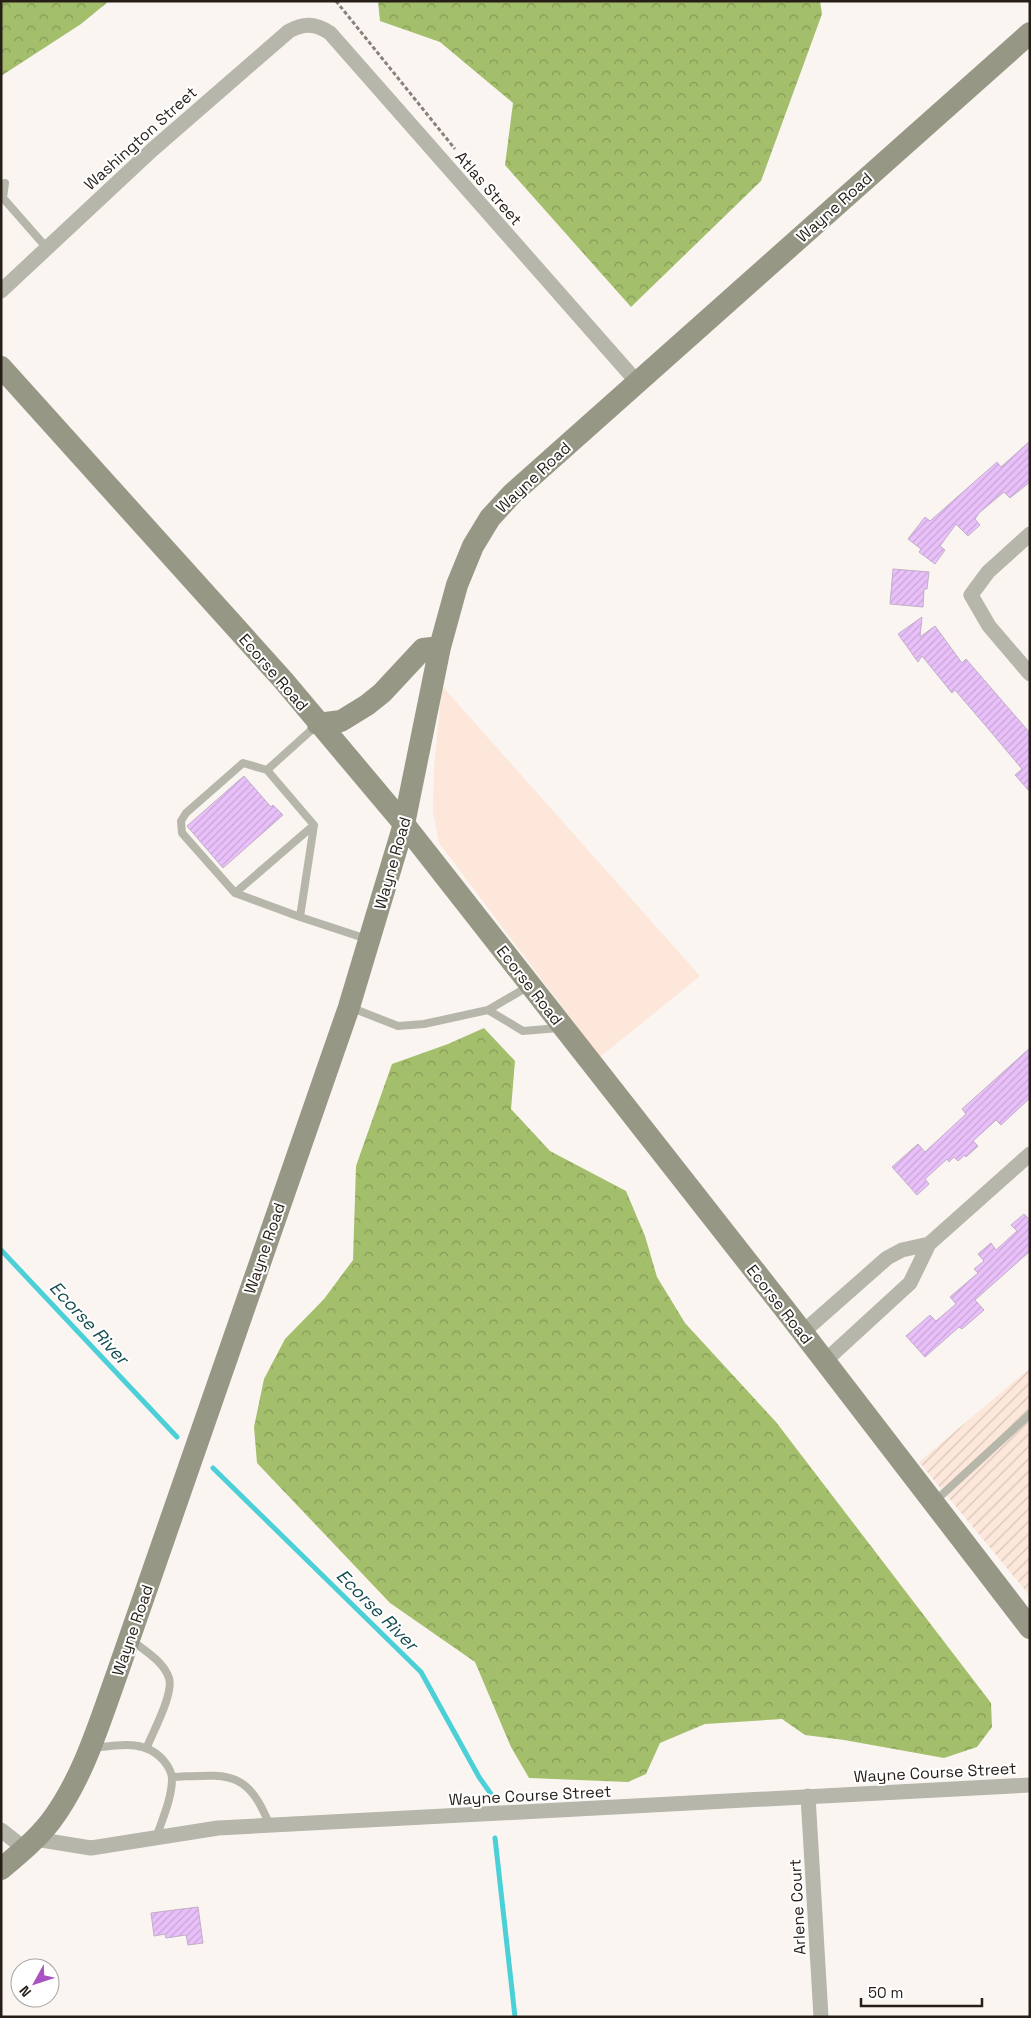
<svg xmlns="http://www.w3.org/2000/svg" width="1031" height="2018" viewBox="0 0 1031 2018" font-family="'Space Grotesk',sans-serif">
	<defs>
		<pattern id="industrial-furrows" width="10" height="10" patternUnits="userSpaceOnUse" patternTransform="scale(1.25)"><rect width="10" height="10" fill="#fce7da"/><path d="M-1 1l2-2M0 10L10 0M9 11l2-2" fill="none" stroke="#d8c6ba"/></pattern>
		<pattern id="forest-crowns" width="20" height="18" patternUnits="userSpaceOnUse" patternTransform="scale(1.25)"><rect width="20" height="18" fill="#a3bf6c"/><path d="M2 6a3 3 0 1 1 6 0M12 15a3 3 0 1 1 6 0" fill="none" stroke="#859b58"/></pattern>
		<pattern id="building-hatch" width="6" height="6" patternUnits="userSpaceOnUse" patternTransform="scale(1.25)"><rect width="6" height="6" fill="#e9c0fa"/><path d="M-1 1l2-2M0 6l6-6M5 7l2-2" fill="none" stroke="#c8a5d6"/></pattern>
	</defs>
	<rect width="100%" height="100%" fill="#fbf5f2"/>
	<!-- built -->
	<path fill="#fce7da" d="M442 686 700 976 600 1057 439 843 433 811 434 767Z"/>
	<!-- industrial -->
	<path fill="url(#industrial-furrows)" d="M1030 1368V1596L919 1462Z"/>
	<!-- forest -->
	<path fill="url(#forest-crowns)" d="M1 1H109L81 24 1 76Z
		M378 1H820L822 14 761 181 631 307 505 165 513 103 440 42 380 21Z
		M484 1028 515 1061 511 1109 550 1151 626 1191 645 1236 657 1277 685 1323 776 1422 991 1703 992 1727 977 1747 944 1758 844 1740 805 1735 782 1719 705 1724 660 1743 646 1774 628 1782 529 1778 511 1747 475 1662 390 1603 257 1463 254 1427 264 1379 285 1339 324 1299 353 1260 356 1166 392 1064 448 1044Z"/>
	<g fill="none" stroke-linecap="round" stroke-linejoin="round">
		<!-- stream -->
		<path stroke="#4cd0d7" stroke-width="5" d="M1 1250 177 1437
			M213 1468 421 1672 479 1777 491 1794
			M495 1838 515 2017"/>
	</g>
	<!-- building -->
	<path fill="url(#building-hatch)" stroke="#c0afc7" d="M1030 441V482L1010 498 1004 492 979 513 975 519 980 525 968 536 956 524 940 546 945 550 935 564 919 552 921 549 908 539 925 517 930 521 997 462 1001 467Z
		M893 569 929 572 927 589H924L923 607 890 604Z
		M922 617 920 637 935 626 962 663 966 659 1030 733V792L1015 775 1022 769 991 732 955 690 952 693 922 656 918 662 898 634Z
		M244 776 271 807 273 805 283 815 223 868 187 826Z
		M1030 1048V1098L1001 1125 996 1120 973 1141 978 1146 966 1157 965 1155 958 1161 954 1157 949 1162 947 1159 925 1179 929 1184 917 1195 892 1167 918 1144 925 1152 966 1114 962 1109Z
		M1024 1214 1030 1220V1251L975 1300 984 1310 962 1329 959 1327 925 1357 906 1336 930 1315 936 1321 956 1304 950 1297 978 1273 974 1269 984 1261 978 1254 991 1243 996 1250 1017 1231 1011 1225Z
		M198 1907 203 1943 188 1945 186 1935 166 1938 165 1934 154 1936 151 1913Z"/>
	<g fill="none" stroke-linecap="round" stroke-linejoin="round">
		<!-- path -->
		<path stroke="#88807b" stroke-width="3" stroke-dasharray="4 2.5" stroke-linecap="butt" d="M336 1 455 149"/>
		<!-- lane -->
		<path stroke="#b6b6aa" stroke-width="8" d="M5 183 3 198 46 247
			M317 725 267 770 314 825 300 917 367 939
			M267 770 243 763 186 813 181 821 182 833 235 893 300 917
			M235 893 314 825
			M352 1008 398 1026 424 1024 488 1010 529 986
			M488 1010 523 1031 559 1028
			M934 1502 1030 1414
			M131 1640C144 1650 163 1661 169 1678 174 1693 153 1732 147 1747
			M93 1748C119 1745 146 1739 164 1761 168 1766 172 1773 172 1779 172 1798 162 1820 156 1838
			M172 1777C227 1775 247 1768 270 1826"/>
		<!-- street -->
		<path stroke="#b6b6aa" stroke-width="15" d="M1 291 152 150 289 31C304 23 315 23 330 33L637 382
			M1030 534 988 572 971 595 989 626 1030 674
			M803 1332 887 1258 902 1250 929 1244
			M825 1361 910 1283 929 1244 1030 1154
			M808 1796 821 2017
			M1 1830 25 1849
			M35 1839 91 1848 218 1828 1030 1785"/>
		<!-- secondary -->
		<path stroke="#979785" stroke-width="22" d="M1 367 283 680 404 824 787 1312 1030 1628
			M318 724 341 721 367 705 382 693 423 649 440 647
			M1 1869C19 1854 37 1839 51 1821 83 1778 99 1724 117 1674L349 1007 404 824 440 647 457 585 473 546 490 518 512 494 1030 33"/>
	</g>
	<g text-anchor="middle" stroke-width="4" stroke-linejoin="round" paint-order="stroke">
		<!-- street labels -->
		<g font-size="16" fill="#271e18" stroke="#fff">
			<text transform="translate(140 138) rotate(-42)" y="6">Washington Street</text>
			<text transform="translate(489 188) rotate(49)" y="6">Atlas Street</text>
			<text transform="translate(834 207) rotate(-42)" y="6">Wayne Road</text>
			<text transform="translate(533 477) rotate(-43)" y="6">Wayne Road</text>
			<text transform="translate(274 672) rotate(49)" y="6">Ecorse Road</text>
			<text transform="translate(392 863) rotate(-74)" y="6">Wayne Road</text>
			<text transform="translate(530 985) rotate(52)" y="6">Ecorse Road</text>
			<text transform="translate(264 1248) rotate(-71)" y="6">Wayne Road</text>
			<text transform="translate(780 1304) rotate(52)" y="6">Ecorse Road</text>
			<text transform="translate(132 1630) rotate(-71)" y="6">Wayne Road</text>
			<text transform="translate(935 1772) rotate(-3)" y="6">Wayne Course Street</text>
			<text transform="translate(530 1795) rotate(-3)" y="6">Wayne Course Street</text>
			<text transform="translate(797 1907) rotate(-93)" y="6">Arlene Court</text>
		</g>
		<!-- water labels -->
		<g font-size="18" font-style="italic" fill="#154e51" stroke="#fff">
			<text transform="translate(89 1323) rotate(47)" y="6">Ecorse River</text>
			<text transform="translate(377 1610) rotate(45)" y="6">Ecorse River</text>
		</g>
	</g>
	<!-- border -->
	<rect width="1031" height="2018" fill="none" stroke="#271e18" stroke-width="5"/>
	<!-- north arrow -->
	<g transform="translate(35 1983) rotate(230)"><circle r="24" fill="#ffffff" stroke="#a9a5a3"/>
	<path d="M0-4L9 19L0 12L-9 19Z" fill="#a853c1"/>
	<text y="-8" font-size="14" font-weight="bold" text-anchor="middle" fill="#271e18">N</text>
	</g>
	<!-- scale -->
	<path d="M861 1998v8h121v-8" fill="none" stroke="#271e18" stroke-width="2.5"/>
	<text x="868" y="1998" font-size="15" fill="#271e18" stroke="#ffffff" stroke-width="4" paint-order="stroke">50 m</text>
</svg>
